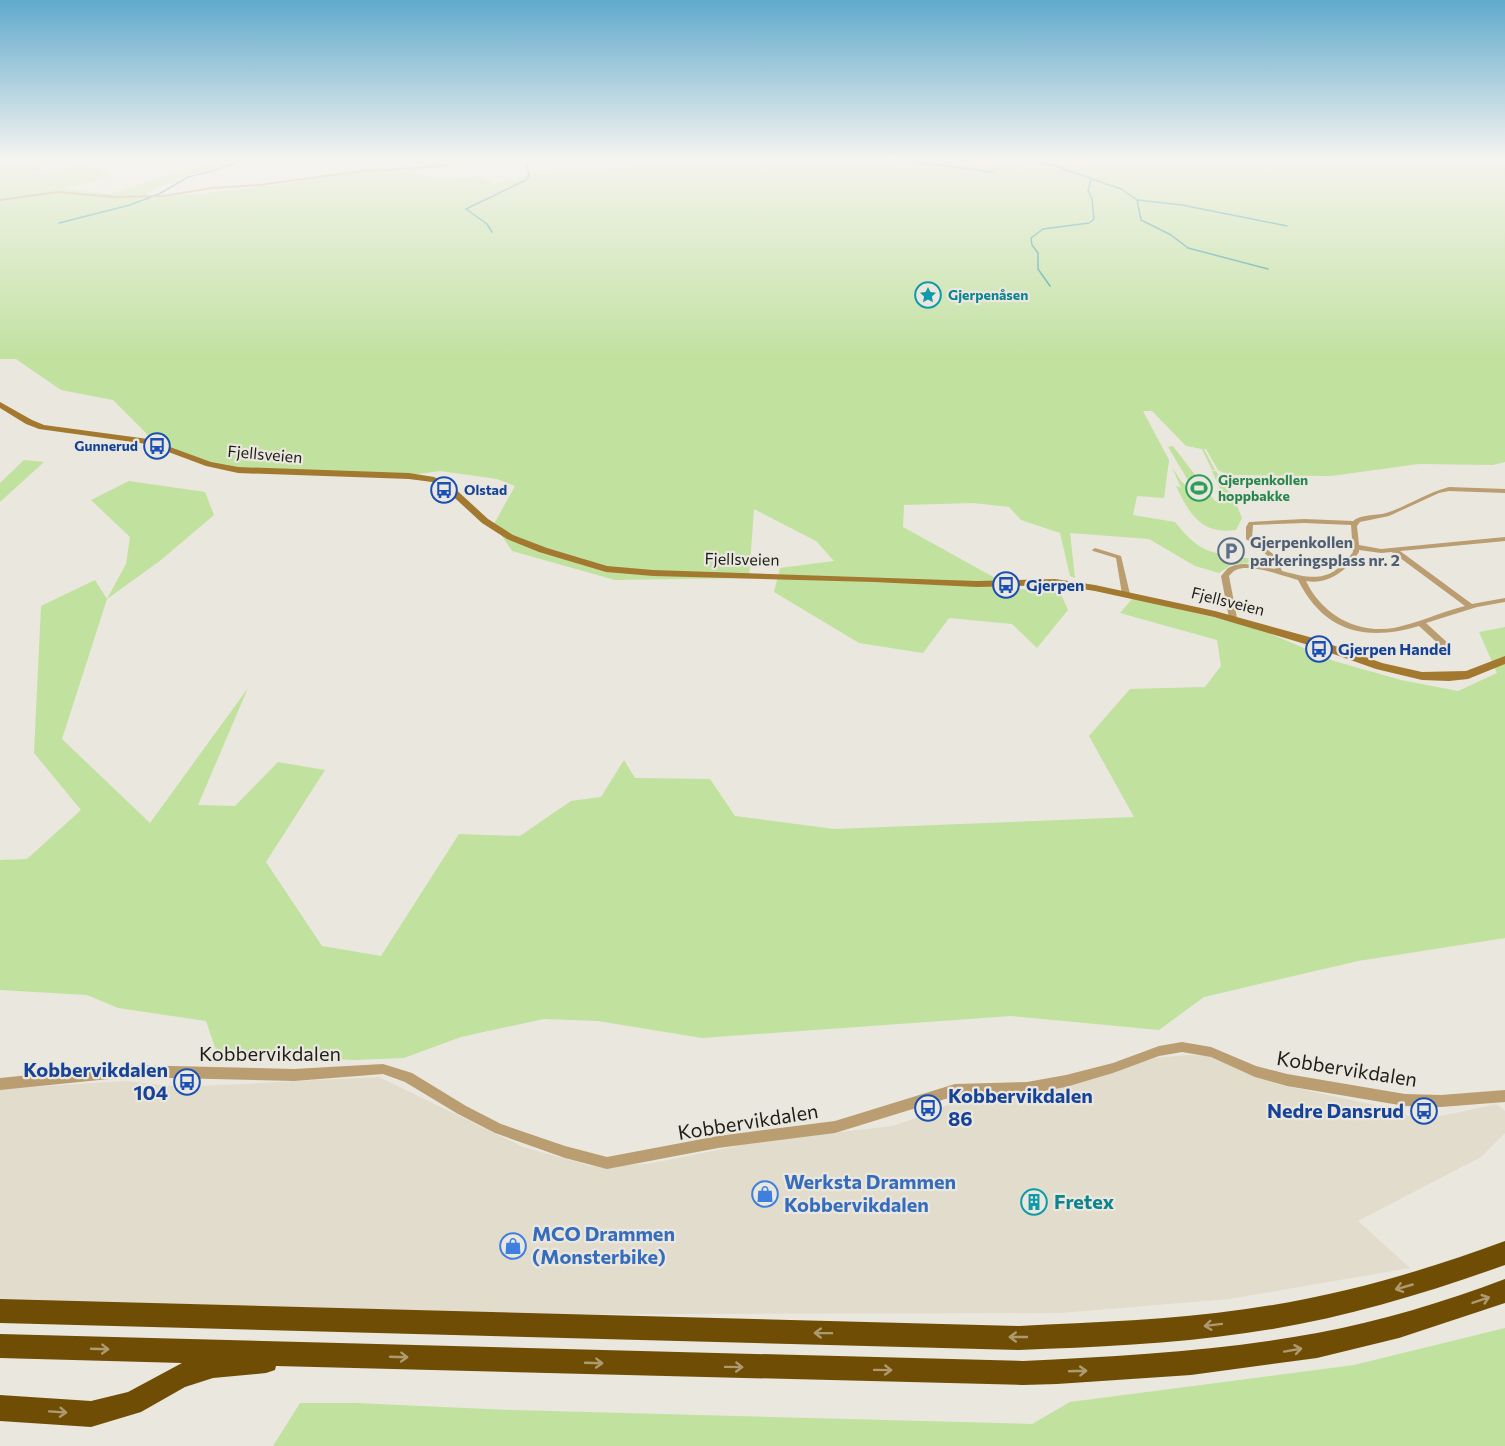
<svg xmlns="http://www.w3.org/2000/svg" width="1505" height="1446" viewBox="0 0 1505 1446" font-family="Commissioner,sans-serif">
	<rect width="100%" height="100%" fill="#eae7de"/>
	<!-- built -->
	<path fill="#e2dccc" d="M1189 1055 1210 1056 1277 1084 1374 1105 1420 1119 1456 1113 1496 1104 1505 1111V1133L1481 1157 1358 1221 1410 1268 1229 1299 1061 1313 0 1316V1089L125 1081 181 1087 379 1077 523 1147 591 1166 648 1164 762 1141 893 1126 930 1113 963 1097 1020 1094 1094 1079 1154 1058Z"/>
	<!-- green -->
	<path fill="#c1e19f" d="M0 158H68L24 176 86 163 112 177 64 188 110 194 224 158H241L223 166 191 174 151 191 139 200 279 185 378 166 438 179 483 177 495 184 537 172 630 167 635 158H1505V462L1493 465 1419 464 1331 476 1228 475 1218 470 1206 449H1204L1215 470H1212L1202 449 1186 446 1152 411H1143L1169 460 1164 498 1137 496 1133 515 1175 522C1202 556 1212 552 1252 559L1248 563 1231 565 1219 573 1195 566 1149 539 1070 533 1075 578 1070 576 1060 533 1021 520 1009 507 973 503 904 505 903 527 1015 589 1059 590 1068 610 1037 648 1012 624 949 618 923 653 859 643 774 592 780 568 834 561 816 541 754 509 749 578 615 580 512 551 494 524 515 486 497 479 440 471 404 476 234 470 157 444 113 400 61 390 16 359H0Z
		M1173 446 1215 501H1225L1212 471H1216L1235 501 1242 518 1236 530C1202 535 1189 514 1176 486L1181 488 1172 467 1181 481 1198 497 1168 447Z
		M24 460 44 462 0 502V483Z
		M129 481 205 492 214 515 161 560 107 599 62 739 150 823 248 688 198 805 235 806 278 762 325 770 266 862 322 946 381 956 459 834 520 836 571 801 601 797 624 760 635 778 710 779 735 816 834 829 1134 817 1089 736 1130 689 1205 687 1221 666 1217 640 1120 613 1133 598 1229 621 1271 634 1334 661 1401 680 1458 691 1497 673 1479 632 1505 627V938L1358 961 1204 997 1159 1030 1011 1016 702 1038 598 1021 544 1019 461 1037 404 1058 354 1060 217 1053 206 1021 118 1008 87 995 0 990V860L27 859 81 810 34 753 41 606 95 580 107 599 126 564 130 537 91 500Z
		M1505 1328V1446H273L300 1403H355L512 1410 1032 1424 1070 1402 1354 1365Z"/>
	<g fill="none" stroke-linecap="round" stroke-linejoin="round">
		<!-- stream -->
		<path stroke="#349ca2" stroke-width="1.5" d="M883 158 993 172
			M1020 158 1052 165 1121 189 1137 200 1182 205 1287 226
			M1137 200 1141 220 1171 235 1188 248 1268 269
			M59 223 130 205 161 193 188 177 216 170 247 158
			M492 232 487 224 466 209 526 180 529 176 527 164 533 158
			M1050 286 1038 269V253L1032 245 1031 238 1043 229 1089 223 1094 219 1092 199 1088 190 1091 180"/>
		<!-- minor -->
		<path fill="#ba9d71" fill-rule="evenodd" d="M465 158H469L443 167 355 173 260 186 212 189 164 197 115 198 58 193 0 201V199L58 191 115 196 164 195 212 187 260 184 355 171 443 165Z
			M597 158H601L594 165H592Z
			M1449 487 1505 489V493L1449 491 1439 493 1389 516 1360 522 1357 526 1359 545 1381 549 1505 537V541L1400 551 1472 604 1505 598V602L1477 607 1426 623 1450 645 1451 647 1450 649 1436 656 1415 652 1414 650 1418 647 1435 650 1442 647 1419 626C1366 642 1324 632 1298 580 1283 576 1250 563 1236 570 1233 571 1231 574 1229 576L1237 618 1233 620 1229 618 1221 576C1222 575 1227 569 1228 568 1241 560 1261 566 1275 569L1272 559 1246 539V527L1249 522 1304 519 1353 521C1361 514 1375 516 1386 513 1408 506 1426 493 1449 487ZM1304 523 1351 525 1353 552C1331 582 1315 580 1282 571L1277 557 1252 538 1253 525ZM1359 550 1381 553 1392 552 1465 606C1441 612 1418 623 1394 628 1357 634 1322 615 1306 581 1329 585 1347 570 1359 552Z
			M1095 548 1121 556 1130 594 1129 596H1123L1122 594 1116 558 1093 551 1092 550Z
			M1182 1042 1211 1047 1256 1066 1287 1074 1405 1094 1441 1095 1505 1090V1102L1441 1107 1405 1106 1287 1086 1255 1077 1211 1057 1182 1052 1159 1056 1113 1073 1066 1087 1027 1094 955 1096 835 1133 718 1148 607 1169 565 1158 495 1133 458 1114 405 1082 383 1074 294 1081 129 1077 0 1090V1078L129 1065 294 1069 383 1064 412 1073 466 1106 501 1124 565 1146 607 1157 718 1136 835 1121 955 1084 1027 1082 1066 1075 1113 1063 1159 1046Z"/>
		<!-- secondary -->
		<path fill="#a3782f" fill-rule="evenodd" d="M0 402 32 420 44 425 148 439 211 462 238 467 409 473 434 477 451 485 488 519 513 535 547 548 607 566 653 570 977 581 1055 579 1095 585 1215 611 1313 638 1382 663 1422 672 1466 671 1505 656V664L1468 679 1449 681 1422 680 1376 669 1305 644 1214 617 1095 591 1055 585 977 587 874 582 653 576 606 572 539 552 507 539 482 523 445 489 432 482 409 479 238 473 206 466 147 444 39 429 26 424 0 408Z"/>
		<!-- motorway -->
		<path fill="#704d04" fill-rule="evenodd" d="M1505 1241V1265C1421 1295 1335 1321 1246 1333 1171 1344 1095 1347 1019 1350L0 1323V1299L1019 1326C1095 1322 1171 1320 1246 1309 1335 1297 1421 1272 1505 1241Z
			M1505 1279V1303L1399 1338 1317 1358 1191 1375 1057 1384 1023 1385 276 1366 275 1370 266 1373 213 1378 185 1387 141 1412 91 1427 0 1421V1395L91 1401 128 1392 182 1363 0 1358V1334L1023 1361C1121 1356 1220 1351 1317 1333 1381 1321 1444 1302 1505 1279Z"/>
	</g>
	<!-- one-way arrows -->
	<defs><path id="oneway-shaft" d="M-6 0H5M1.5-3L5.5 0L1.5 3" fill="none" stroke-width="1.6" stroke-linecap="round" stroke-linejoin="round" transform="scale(1.5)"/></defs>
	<g stroke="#ad9a71">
		<use href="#oneway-shaft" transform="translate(1404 1287) rotate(164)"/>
		<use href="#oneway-shaft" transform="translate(1481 1300) rotate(-19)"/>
		<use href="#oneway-shaft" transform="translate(1213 1325) rotate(173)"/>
		<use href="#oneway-shaft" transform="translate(823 1333) rotate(-179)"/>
		<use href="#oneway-shaft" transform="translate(1018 1337) rotate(180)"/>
		<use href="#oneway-shaft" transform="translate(100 1349) rotate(2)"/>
		<use href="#oneway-shaft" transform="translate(1293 1350) rotate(-10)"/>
		<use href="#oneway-shaft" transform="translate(399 1357) rotate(2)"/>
		<use href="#oneway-shaft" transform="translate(594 1363) rotate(2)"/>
		<use href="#oneway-shaft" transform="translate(734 1367) rotate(1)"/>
		<use href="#oneway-shaft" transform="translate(883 1370) rotate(1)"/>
		<use href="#oneway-shaft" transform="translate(1078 1371) rotate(-2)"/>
		<use href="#oneway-shaft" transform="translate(58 1412) rotate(4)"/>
	</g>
	<!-- sky -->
	<linearGradient id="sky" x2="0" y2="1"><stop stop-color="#60aacc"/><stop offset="0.44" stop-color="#f6f4f0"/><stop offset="1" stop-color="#f6f4f0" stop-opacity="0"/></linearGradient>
	<rect width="1505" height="360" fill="url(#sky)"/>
	<!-- icons -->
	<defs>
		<g id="sight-ring" transform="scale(1.35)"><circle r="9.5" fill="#eae7de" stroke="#0f9aa8" stroke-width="1.5"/><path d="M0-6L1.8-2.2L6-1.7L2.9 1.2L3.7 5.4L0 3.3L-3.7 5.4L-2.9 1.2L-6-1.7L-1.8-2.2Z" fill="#0f9aa8"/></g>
		<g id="bus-ring" transform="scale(1.35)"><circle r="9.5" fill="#eae7de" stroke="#1a4fb4" stroke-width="1.5"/><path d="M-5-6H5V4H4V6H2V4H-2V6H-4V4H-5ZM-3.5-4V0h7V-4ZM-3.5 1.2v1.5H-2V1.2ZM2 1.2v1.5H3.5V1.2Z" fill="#1a4fb4"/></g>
		<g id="stadium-ring" transform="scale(1.35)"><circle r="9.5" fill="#eae7de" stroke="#2e9e5b" stroke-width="1.5"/><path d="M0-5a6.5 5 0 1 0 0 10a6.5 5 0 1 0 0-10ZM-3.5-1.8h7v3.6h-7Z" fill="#2e9e5b"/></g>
		<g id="parking-ring" transform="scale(1.35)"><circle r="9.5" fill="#eae7de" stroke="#5c6f8a" stroke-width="1.5"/><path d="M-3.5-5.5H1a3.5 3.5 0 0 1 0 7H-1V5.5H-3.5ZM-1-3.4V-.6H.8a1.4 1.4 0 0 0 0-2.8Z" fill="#5c6f8a"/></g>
		<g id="shop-ring" transform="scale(1.35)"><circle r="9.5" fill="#eae7de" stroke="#3f7fe0" stroke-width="1.5"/><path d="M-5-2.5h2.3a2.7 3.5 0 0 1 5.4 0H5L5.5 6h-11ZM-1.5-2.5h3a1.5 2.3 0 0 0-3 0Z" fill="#3f7fe0"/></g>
		<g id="building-ring" transform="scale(1.35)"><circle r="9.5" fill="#eae7de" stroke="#0f9aa8" stroke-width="1.5"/><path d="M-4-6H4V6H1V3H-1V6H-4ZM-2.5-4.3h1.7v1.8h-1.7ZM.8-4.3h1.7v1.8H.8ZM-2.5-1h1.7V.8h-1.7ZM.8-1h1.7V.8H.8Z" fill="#0f9aa8"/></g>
	</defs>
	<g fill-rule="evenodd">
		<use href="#sight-ring" x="928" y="295"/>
		<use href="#bus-ring" x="157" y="446"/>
		<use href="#stadium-ring" x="1199" y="488"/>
		<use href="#bus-ring" x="444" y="490"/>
		<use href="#parking-ring" x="1231" y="551"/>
		<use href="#bus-ring" x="1006" y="585"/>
		<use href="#bus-ring" x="1319" y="649"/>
		<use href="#bus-ring" x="187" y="1082"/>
		<use href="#bus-ring" x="928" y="1108"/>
		<use href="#bus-ring" x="1424" y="1111"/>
		<use href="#shop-ring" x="765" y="1194"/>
		<use href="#building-ring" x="1034" y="1202"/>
		<use href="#shop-ring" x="513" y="1246"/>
	</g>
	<g text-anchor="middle" stroke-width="4.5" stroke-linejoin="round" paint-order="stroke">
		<!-- far-culture labels -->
		<g font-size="14" font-weight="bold" fill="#0d838f" stroke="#eae7de" text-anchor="start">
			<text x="948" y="300">Gjerpenåsen</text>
		</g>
		<!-- far-transit labels -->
		<g font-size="14" font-weight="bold" fill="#164399" stroke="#eae7de" text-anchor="end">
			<text x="138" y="451">Gunnerud</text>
			<text x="464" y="495" text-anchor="start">Olstad</text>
		</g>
		<!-- far-leisure labels -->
		<g font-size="14" font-weight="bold" fill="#27864d" stroke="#eae7de" text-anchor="start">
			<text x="1218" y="485">Gjerpenkollen<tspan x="1218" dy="16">hoppbakke</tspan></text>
		</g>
		<!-- street labels -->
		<g font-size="16" fill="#1e1d19" stroke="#eae7de">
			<text transform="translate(265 454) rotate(5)" y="6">Fjellsveien</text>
			<text transform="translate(742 559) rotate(1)" y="6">Fjellsveien</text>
			<text transform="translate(1228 601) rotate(14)" y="6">Fjellsveien</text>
		</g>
		<!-- service labels -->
		<g font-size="16" font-weight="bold" fill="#4e5e75" stroke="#eae7de" text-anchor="start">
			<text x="1250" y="548">Gjerpenkollen<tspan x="1250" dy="18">parkeringsplass nr. 2</tspan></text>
		</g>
		<!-- transit labels -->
		<g font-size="16" font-weight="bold" fill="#164399" stroke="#eae7de" text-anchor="start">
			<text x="1026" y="591">Gjerpen</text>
			<text x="1338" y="655">Gjerpen Handel</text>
		</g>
		<!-- near-street labels -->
		<g font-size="20" fill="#1e1d19" stroke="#eae7de">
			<text x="270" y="1061">Kobbervikdalen</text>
			<text transform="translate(1347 1069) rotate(9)" y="7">Kobbervikdalen</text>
			<text transform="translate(748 1122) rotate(-9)" y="7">Kobbervikdalen</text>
		</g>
		<!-- near-transit labels -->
		<g font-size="20" font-weight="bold" fill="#164399" stroke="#eae7de" text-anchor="end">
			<text x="168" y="1077">Kobbervikdalen<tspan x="168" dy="23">104</tspan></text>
			<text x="948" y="1103" text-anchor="start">Kobbervikdalen<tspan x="948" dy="23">86</tspan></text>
			<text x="1404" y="1118">Nedre Dansrud</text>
		</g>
		<!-- near-shop labels -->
		<g font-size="20" font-weight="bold" fill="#366cbe" stroke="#eae7de" text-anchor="start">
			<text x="784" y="1189">Werksta Drammen<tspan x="784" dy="23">Kobbervikdalen</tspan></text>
			<text x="532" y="1241">MCO Drammen<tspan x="532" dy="23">(Monsterbike)</tspan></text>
		</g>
		<!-- near-culture labels -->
		<g font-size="20" font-weight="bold" fill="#0d838f" stroke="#eae7de" text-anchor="start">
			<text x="1054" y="1209">Fretex</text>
		</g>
	</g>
</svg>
